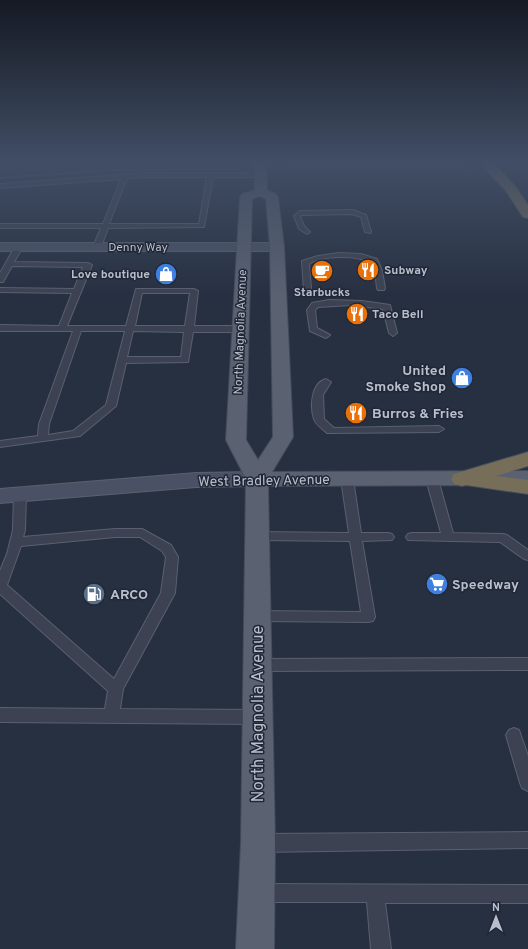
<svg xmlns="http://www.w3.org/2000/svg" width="528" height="949" viewBox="0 0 528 949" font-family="Overpass,sans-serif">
	<rect width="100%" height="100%" fill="#273041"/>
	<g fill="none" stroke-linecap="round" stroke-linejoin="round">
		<!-- stream -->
		<path fill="#3e4c6a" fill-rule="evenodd" d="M289 167H462L479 170 477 171 462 169H288L287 168Z
			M236 168 238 169 237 170 116 171 0 179V177L116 169Z"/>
		<!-- lane casing -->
		<g stroke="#5a606f" stroke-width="2">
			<path id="lane" d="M145 173H261L264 175 261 177H213L204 227 108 228 101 247 97 249 93 247 101 228H0V224H103L121 179 0 188V184ZM145 177H207L199 224H109L127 178Z
				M353 210 366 215 371 232 370 233 365 232 361 217 352 214 302 215 300 216 304 226 310 232 307 234 299 229 294 216 300 211Z
				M16 245H22L23 247 14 262 88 263 92 265 67 326H126L136 289H194L198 291 194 326H240L244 329 240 332H193L188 362 126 363 116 406 80 436 0 447V441L38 436 39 424 73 331H0V325L59 326 72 293 0 292V288L74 289 83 267 12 266 3 282H0V273ZM142 293H190L185 326H135ZM81 331H125L106 405 73 431 48 435 49 424ZM133 331 184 332 181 357H127Z
				M339 253 361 254 377 259 382 271 385 288 384 290H378L377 288 375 271 371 263C358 255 322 255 309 264L311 288 310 290H304L302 261 318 256Z
				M329 300 362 301 390 305 397 333 393 336 389 333 383 309 351 305 318 307 315 310 317 328 330 335 326 338 310 331 307 310 312 303Z
				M326 379 331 382 323 395 324 419 334 428 439 426 444 429 439 432 327 433C323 429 316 425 314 419 310 407 311 383 326 379Z
				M347 475 351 477 353 479 361 533H388L392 534 394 537 392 540 362 541 375 617 373 621 368 622 257 621 252 620 250 616 252 612 257 611 361 612 350 541 257 540 253 539 251 536 253 533 257 532 349 533 341 479 343 477Z
				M432 475 436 477 438 479 453 533 503 534 507 535 528 550V560L524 559 500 542 408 540 406 537 408 534 412 533H441L426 479 428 477Z
				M20 490 24 491 26 494 25 530 23 537 115 529H142L171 545 178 557 175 593 123 689 120 709 257 710 262 712 265 717 262 722 257 724 0 722V708L105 709 108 691 0 594V571L7 554 13 530 14 494 16 491ZM115 537H140L162 551 166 557 161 593 114 679 7 585 21 546Z
				M528 658V670L258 671 253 669 251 665 253 661 258 659Z
				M514 728 519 730 528 756V791L522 788 520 783 506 735 509 730Z
				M528 832V848L260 852 254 849 251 843 254 837 260 834Z
				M261 884 528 885V903H385L391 949H371L367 902H261L255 899 252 893 255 887Z"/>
		</g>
		<!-- secondary casing -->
		<g stroke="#5a606f" stroke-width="2">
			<path id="secondary" d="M0 243H277L282 244 284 247 282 250 277 251H0Z
				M257 472 265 474 268 479 265 484 257 486 196 487 0 503V489L196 473Z"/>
		</g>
		<!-- primary casing -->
		<g stroke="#454b5b" stroke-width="2">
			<path id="primary" d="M254 163H266L267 190 276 194 278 197 284 247 293 437 272 472 528 471V485L268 486 275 843 274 949H236L241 843 246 479 226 440 240 197 242 194 255 190ZM260 196 266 199 270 247 273 437 258 460 246 440 252 199Z"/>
		</g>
		<!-- highway casing -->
		<g stroke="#464d5c" stroke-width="2">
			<path id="highway" d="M480 163H493L515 186 528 205V218L523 217 506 191Z
				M528 452V466L496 476 528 480V494L466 485 462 486 454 484 451 479 454 474Z"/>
		</g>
		<!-- lane -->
		<use href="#lane" fill="#3c4251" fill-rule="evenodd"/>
		<!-- secondary -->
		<use href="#secondary" fill="#4a5164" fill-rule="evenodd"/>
		<!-- primary -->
		<use href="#primary" fill="#5a6171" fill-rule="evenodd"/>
		<!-- highway -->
		<use href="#highway" fill="#776e59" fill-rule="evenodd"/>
	</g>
	<!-- sky -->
	<linearGradient id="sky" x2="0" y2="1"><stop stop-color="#151a24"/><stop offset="0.55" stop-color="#414e65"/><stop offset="1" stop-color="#414e65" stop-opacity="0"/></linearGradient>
	<rect width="528" height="296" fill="url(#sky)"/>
	<!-- icons -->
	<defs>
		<g id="restaurant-disc" transform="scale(1.15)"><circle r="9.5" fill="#e8710a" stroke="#202737"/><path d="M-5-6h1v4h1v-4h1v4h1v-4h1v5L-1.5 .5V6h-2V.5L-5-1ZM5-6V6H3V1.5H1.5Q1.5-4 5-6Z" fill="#fff"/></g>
		<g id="cafe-disc" transform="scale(1.15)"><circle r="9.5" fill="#e8710a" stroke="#202737"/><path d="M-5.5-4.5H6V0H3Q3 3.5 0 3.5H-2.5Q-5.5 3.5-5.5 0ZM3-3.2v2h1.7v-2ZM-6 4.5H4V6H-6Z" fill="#fff"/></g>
		<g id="shop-disc" transform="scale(1.15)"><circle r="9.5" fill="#3f7fe0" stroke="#202737"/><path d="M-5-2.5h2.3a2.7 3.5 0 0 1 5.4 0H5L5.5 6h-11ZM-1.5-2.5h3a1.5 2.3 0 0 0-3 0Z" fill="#fff"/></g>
		<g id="supermarket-disc" transform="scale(1.15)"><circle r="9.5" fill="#3f7fe0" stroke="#202737"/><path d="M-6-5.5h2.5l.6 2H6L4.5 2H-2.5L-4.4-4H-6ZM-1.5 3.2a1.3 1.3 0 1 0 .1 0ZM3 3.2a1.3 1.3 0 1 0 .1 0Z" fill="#fff"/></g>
		<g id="fuel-disc" transform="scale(1.15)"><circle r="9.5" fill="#5c6f8a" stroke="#202737"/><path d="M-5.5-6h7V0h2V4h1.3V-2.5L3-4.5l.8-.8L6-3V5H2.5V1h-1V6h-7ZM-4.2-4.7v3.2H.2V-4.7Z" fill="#fff"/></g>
	</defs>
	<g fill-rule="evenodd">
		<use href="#restaurant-disc" x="368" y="270"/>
		<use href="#cafe-disc" x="322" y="271"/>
		<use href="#shop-disc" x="166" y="274"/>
		<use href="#restaurant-disc" x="357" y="314"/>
		<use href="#shop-disc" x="462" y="378"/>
		<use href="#restaurant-disc" x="356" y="413"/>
		<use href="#supermarket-disc" x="437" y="584"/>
		<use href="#fuel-disc" x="94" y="594"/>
	</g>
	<g text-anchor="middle" stroke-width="3" stroke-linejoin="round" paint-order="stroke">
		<!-- far-street labels -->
		<g font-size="12" fill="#b9becb" stroke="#202737">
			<text x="138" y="251">Denny Way</text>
			<text transform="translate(240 332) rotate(-88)" y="4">North Magnolia Avenue</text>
		</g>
		<!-- far-poi labels -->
		<g font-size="12" font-weight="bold" fill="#b9becb" stroke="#202737" text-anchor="start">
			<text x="384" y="274">Subway</text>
			<text x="150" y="278" text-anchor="end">Love boutique</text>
			<text x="322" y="296" text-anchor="middle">Starbucks</text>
			<text x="372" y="318">Taco Bell</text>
		</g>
		<!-- poi labels -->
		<g font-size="14" font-weight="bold" fill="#b9becb" stroke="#202737" text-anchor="start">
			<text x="446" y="375" text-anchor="end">United<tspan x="446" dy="16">Smoke Shop</tspan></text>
			<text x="372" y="418">Burros &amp; Fries</text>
			<text x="452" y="589">Speedway</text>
			<text x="110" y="599">ARCO</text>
		</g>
		<!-- street labels -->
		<g font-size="14" fill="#b9becb" stroke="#202737">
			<text transform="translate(264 480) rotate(-1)" y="5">West Bradley Avenue</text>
		</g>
		<!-- near-street labels -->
		<g font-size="17" fill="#b9becb" stroke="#202737">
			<text transform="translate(257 714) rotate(-90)" y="6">North Magnolia Avenue</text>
		</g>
	</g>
	<!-- north arrow -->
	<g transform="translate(496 917)" stroke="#202737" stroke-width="3" paint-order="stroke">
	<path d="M0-3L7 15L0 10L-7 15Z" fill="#b9becb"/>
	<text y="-6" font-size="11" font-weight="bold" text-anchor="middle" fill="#b9becb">N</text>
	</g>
</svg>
